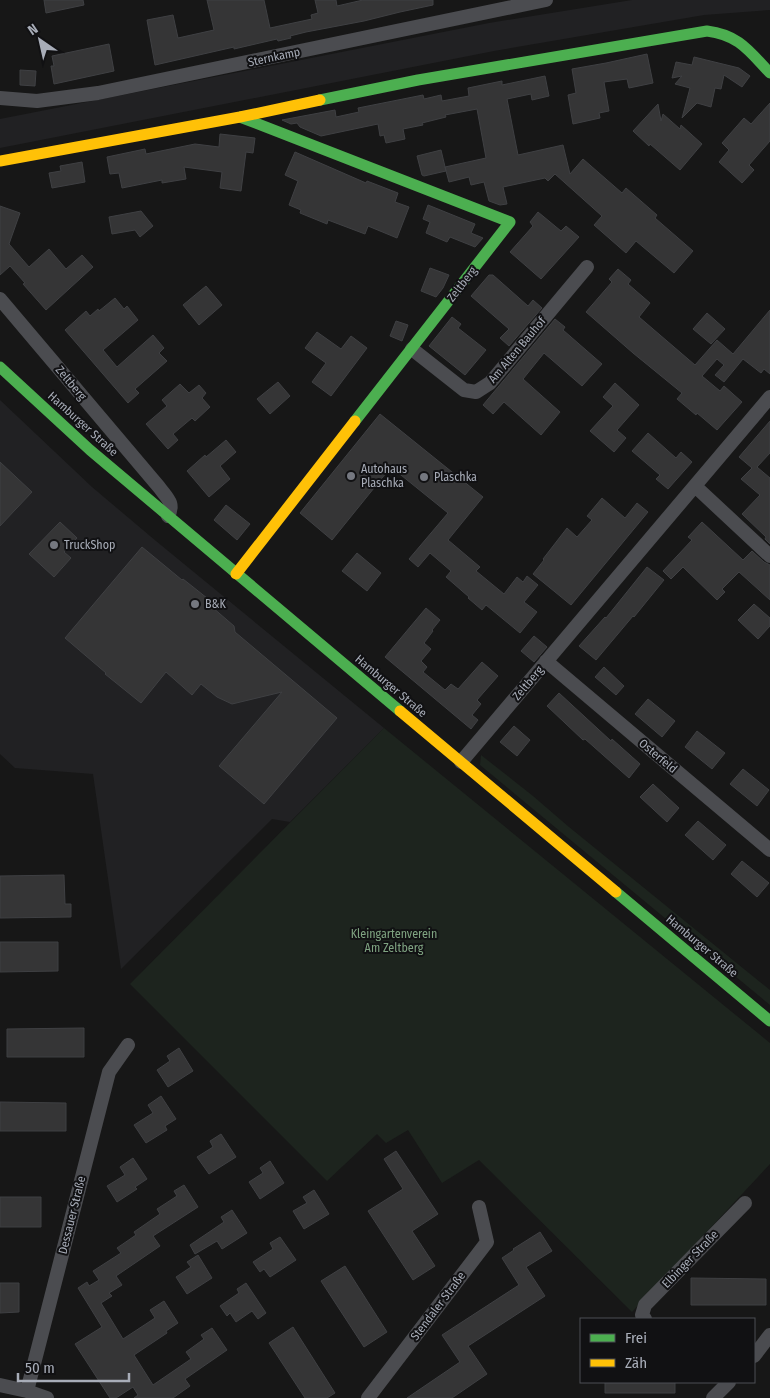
<svg xmlns="http://www.w3.org/2000/svg" width="770" height="1398" viewBox="0 0 770 1398" font-family="'Fira Sans Condensed',sans-serif">
	<rect width="100%" height="100%" fill="#171717"/>
	<!-- built -->
	<path fill="#212123" d="M632 0H770V10L704 15 494 51 0 148V119L489 23Z
		M0 400 92 487 156 541 384 728 290 822 272 819 121 969 93 774 15 768 0 754Z"/>
	<!-- green -->
	<path fill="#1d241e" d="M384 728 770 1043V1164L632 1312 479 1160 442 1183 408 1130 386 1143 377 1134 327 1181 130 984Z
		M481 755 533 796 569 827 770 990V1005L480 765Z"/>
	<!-- building -->
	<path fill="#353536" stroke="#3f4043" d="M44 0H83L84 5 46 13Z
		M207 0H264L270 28 312 19 311 15 318 13 315 0H336L337 6 363 0H433V5L400 12 364 21 306 32 290 36 291 38 278 41 277 39 234 49V47L155 65 147 20 173 15 178 38 214 30Z
		M109 44 114 71 54 84 51 66H54L52 56Z
		M647 54 653 83 629 88 627 79 604 82 609 111 599 113 600 118 573 124 568 95 576 93 572 69 606 63Z
		M694 57 739 68 750 76 742 87 724 75 721 89 715 88 711 107 697 103 682 118 690 88 675 84 682 76 672 78 676 62 692 65Z
		M20 70 36 71 35 86 20 85Z
		M545 76 549 96 532 100 531 94 507 99 518 155 563 145 570 174 583 159 622 193 626 188 657 215 655 218 693 251 674 273 636 241 626 253 594 225 602 216 555 174 548 181 545 178 503 187 507 204 500 205 489 201 484 182 471 185 469 177 449 182 445 167 486 158 477 109 445 115 446 117 422 123 423 125 403 129 405 139 386 143 384 135 380 136 378 124 321 136 300 127 297 123 291 124 282 120 335 110 336 117 359 112 358 108 423 95 424 99 441 95 442 101 469 96 468 88 502 81V85Z
		M770 103V141L749 165 754 170 742 183 719 162 729 150 722 143 744 118 751 124Z
		M658 104 661 121 663 114 680 129 681 125 702 144 680 170 650 144 649 146 633 131Z
		M220 134 255 138 253 153 246 152 241 191 220 188 222 172 184 167 186 179 162 183V180L122 188 119 173 110 174 107 157 145 149 146 154 195 144 219 147Z
		M441 150 446 171 424 176 422 175 417 156Z
		M295 152 366 183 367 181 398 193 395 202 409 207 397 238 368 226 365 234 328 220 327 224 300 213 301 210 289 205 298 181 285 175Z
		M82 162 85 182 52 188 49 173 61 171 60 166Z
		M428 205 475 224 471 233 483 238 475 247 450 237 447 242 426 233 430 222 423 219Z
		M0 206 20 213 9 244 29 267 49 249 66 269 82 255 93 267 46 310 23 284 25 283 10 266 0 275Z
		M141 211 153 226 140 237 135 230 112 234 109 217Z
		M538 212 561 231 566 226 579 237 541 279 510 252 533 226 530 222Z
		M430 268 449 275 443 288 436 297 421 291Z
		M618 269 631 280 628 284 650 303 639 317 695 365 717 340 733 354 770 310V374L764 369 761 373 743 359 724 382 715 375 724 365 717 359 702 376 720 391 724 386 742 402 717 430 697 413 696 415 677 399 682 393 633 353 586 312 612 282 609 279Z
		M489 275H493L528 306 533 300 542 308 509 346 500 338 509 329 471 296Z
		M206 286 222 305 199 325 183 305Z
		M115 298 124 309 127 306 138 320 103 350 117 367 153 335 164 348 159 353 167 361 135 389 139 393 128 403 65 330 86 311 90 316 98 309 99 311Z
		M707 313 725 329 711 344 693 329Z
		M452 317 461 324 458 328 486 350 465 375 429 346Z
		M555 319 565 327 563 330 602 364 582 386 544 353 523 379 560 412 541 435 504 402 493 414 483 405Z
		M396 321 408 325 402 341 390 336Z
		M317 332 341 349 351 336 367 348 331 396 312 382 326 363 305 348Z
		M278 382 290 396 270 414 257 399Z
		M615 383 639 405 617 430 626 438 614 452 590 431 613 406 603 397Z
		M180 384 189 393 199 385 206 393 202 398 210 407 195 421 192 418 173 434 178 440 168 449 146 424 167 406 162 400Z
		M380 414 483 497 448 540 480 567 476 571 504 594 517 577 523 582 527 576 538 585 524 602 537 612 520 633 486 605 482 610 468 598 469 597 446 577 451 571 430 553 418 567 409 559 448 513 391 467 332 540 300 513Z
		M770 421V453L757 467 770 478V544L765 539 766 537 742 514 760 495 741 479 752 468 739 457Z
		M648 433 676 458 681 452 692 462 668 489 656 479 660 475 632 451Z
		M226 440 236 452 220 466 230 479 209 497 187 471 205 455 206 457Z
		M0 462 32 492 0 526Z
		M602 498 625 518 637 503 648 512 571 605 533 574 544 560 543 559 567 528 577 537 592 520 587 516Z
		M226 505 250 524 237 540 214 520Z
		M60 522 77 538 64 552 71 558 54 577 29 554Z
		M702 522 743 560 752 551 764 562 770 565V600L739 572 722 589 725 592 717 600 683 567 671 579 663 571 692 540 688 537Z
		M142 547 182 580 183 579 212 602V607L234 626 235 632 337 718 264 804 219 766 282 692 232 704 217 697 201 684 192 695 166 672 141 703 105 674 106 673 65 638Z
		M357 553 381 573 367 591 342 571Z
		M647 567 664 580 634 617 633 616 596 660 579 646 605 617 606 618Z
		M754 604 770 618V626L758 639 738 620Z
		M426 608 440 620 432 630 433 631 424 643 431 649 421 661 427 667 423 672 445 690 451 684 458 689 482 662 498 676 477 700 481 704 472 715 478 720 471 729 385 657Z
		M534 636 547 647 534 662 521 651Z
		M604 667 624 686 616 695 595 677Z
		M559 693 611 741 612 739 640 764 629 778 585 739 583 740 547 706Z
		M648 699 675 721 662 737 635 714Z
		M514 726 530 740 517 756 500 742Z
		M697 731 725 753 712 769 685 747Z
		M743 769 769 790 757 806 730 784Z
		M653 784 679 808 667 822 640 797Z
		M698 821 726 845 713 860 685 835Z
		M742 861 769 883 757 897 731 874Z
		M64 875 65 904H71V917L0 918V876Z
		M0 942H58V971L0 972Z
		M84 1028V1057H7V1029Z
		M179 1048 193 1071 168 1087 157 1070 170 1061 167 1056Z
		M161 1096 176 1119 165 1126 167 1130 146 1143 134 1125 153 1113 148 1105Z
		M0 1102 66 1103V1131H0Z
		M221 1134 236 1157 209 1174 197 1157 213 1147 210 1141Z
		M396 1151 438 1214 412 1231 435 1266 413 1280 368 1211 403 1189 384 1159Z
		M133 1158 147 1179 135 1187 137 1189 117 1202 107 1186 125 1175 120 1167Z
		M270 1161 284 1183 260 1199 249 1182 263 1173 260 1168Z
		M184 1185 198 1207 153 1236 160 1246 116 1276 122 1285 109 1293 112 1296 101 1303 123 1339 155 1318 150 1310 164 1301 178 1323 166 1331 167 1333 134 1355 153 1385 191 1359 186 1352 204 1339 201 1335 212 1328 227 1350 185 1379 190 1386 173 1398H134L138 1395 133 1387 116 1398H110L75 1344 102 1327 78 1288 87 1282 89 1286 99 1280 93 1271 121 1253 117 1248 136 1235 134 1232 160 1214 157 1209 177 1196 174 1191Z
		M314 1190 329 1214 304 1229 293 1211 307 1203 303 1197Z
		M0 1197H41V1227H0Z
		M232 1210 247 1233 222 1249 217 1241 195 1254 190 1245 224 1222 221 1217Z
		M540 1232 552 1251 526 1267 545 1296 468 1346 487 1374 452 1398H407L460 1362 442 1335 519 1285 502 1258 514 1250 513 1249Z
		M280 1237 296 1260 270 1277 264 1269 260 1272 253 1262 273 1249 270 1243Z
		M198 1255 212 1278 187 1294 176 1277 191 1267 187 1262Z
		M345 1266 387 1332 364 1347 321 1281Z
		M691 1278 766 1279V1305H691Z
		M0 1283H19V1312L0 1313Z
		M246 1283 266 1313 258 1319 252 1311 236 1322 230 1313 227 1316 220 1306 239 1293 237 1289Z
		M293 1327 335 1393 327 1398H305L269 1343Z
		M605 1382H675V1393H605Z"/>
	<g fill="none" stroke-linecap="round" stroke-linejoin="round">
		<!-- street -->
		<path stroke="#4b4c50" stroke-width="14" d="M0 98 37 101 98 93 546 0
			M0 299 159 487C167 498 175 503 168 516
			M412 349 464 390 476 392 490 383 587 267
			M695 486 770 556
			M546 661 770 850
			M461 762 770 397
			M645 1319 642 1315 645 1305 745 1203
			M754 1356 770 1335
			M0 1385 27 1391 47 1398
			M27 1391 109 1072 128 1045
			M368 1398 487 1242 479 1207
			M713 1398 729 1382"/>
		<!-- fast -->
		<path stroke="#4caf50" stroke-width="11" d="M320 100 418 80 707 31C739 35 749 51 770 73
			M240 117 510 222 355 421
			M0 367 90 450 400 711
			M616 892 770 1021"/>
		<!-- slow -->
		<path stroke="#ffc107" stroke-width="11" d="M0 161 240 117 320 100
			M236 574 355 421
			M400 711 616 892"/>
	</g>
	<!-- markers -->
	<g fill="#757880" stroke="#111113" stroke-width="2">
		<circle cx="351" cy="476" r="5"/>
		<circle cx="424" cy="477" r="5"/>
		<circle cx="54" cy="545" r="5"/>
		<circle cx="195" cy="604" r="5"/>
	</g>
	<g text-anchor="middle" stroke-width="4" stroke-linejoin="round" paint-order="stroke">
		<!-- street labels -->
		<g font-size="12" fill="#a8adb8" stroke="#111113">
			<text transform="translate(274 57) rotate(-12)" y="4">Sternkamp</text>
			<text transform="translate(462 284) rotate(-52)" y="4">Zeltberg</text>
			<text transform="translate(517 350) rotate(-50)" y="4">Am Alten Bauhof</text>
			<text transform="translate(71 383) rotate(50)" y="4">Zeltberg</text>
			<text transform="translate(83 424) rotate(42)" y="4">Hamburger Straße</text>
			<text transform="translate(528 683) rotate(-50)" y="4">Zeltberg</text>
			<text transform="translate(391 686) rotate(40)" y="4">Hamburger Straße</text>
			<text transform="translate(658 756) rotate(40)" y="4">Osterfeld</text>
			<text transform="translate(702 946) rotate(40)" y="4">Hamburger Straße</text>
			<text transform="translate(72 1215) rotate(-76)" y="4">Dessauer Straße</text>
			<text transform="translate(690 1259) rotate(-46)" y="4">Elbinger Straße</text>
			<text transform="translate(438 1306) rotate(-53)" y="4">Stendaler Straße</text>
		</g>
		<!-- poi labels -->
		<g font-size="12" fill="#a8adb8" stroke="#111113" text-anchor="start">
			<text x="361" y="473">Autohaus<tspan x="361" dy="14">Plaschka</tspan></text>
			<text x="434" y="481">Plaschka</text>
			<text x="64" y="549">TruckShop</text>
			<text x="205" y="608">B&amp;K</text>
		</g>
		<!-- park labels -->
		<g font-size="12" fill="#7fa381" stroke="#111113">
			<text x="394" y="938">Kleingartenverein<tspan x="394" dy="14">Am Zeltberg</tspan></text>
		</g>
	</g>
	<!-- legend -->
	<rect x="580" y="1318" width="175" height="65" fill="#111113" stroke="#4d4f55"/>
	<rect x="590" y="1334" width="25" height="8" fill="#4caf50" stroke="#4d4f55"/>
	<text x="625" y="1343" font-size="15" fill="#a8adb8">Frei</text>
	<rect x="590" y="1359" width="25" height="8" fill="#ffc107" stroke="#4d4f55"/>
	<text x="625" y="1368" font-size="15" fill="#a8adb8">Zäh</text>
	<!-- north arrow -->
	<g transform="translate(40 40) rotate(326)" stroke="#111113" stroke-width="4" paint-order="stroke">
	<path d="M0-4L9 19L0 12L-9 19Z" fill="#a8adb8"/>
	<text y="-8" font-size="14" font-weight="bold" text-anchor="middle" fill="#a8adb8">N</text>
	</g>
	<!-- scale -->
	<path d="M18 1373v8h111v-8" fill="none" stroke="#a8adb8" stroke-width="2.5"/>
	<text x="25" y="1373" font-size="15" fill="#a8adb8" stroke="#111113" stroke-width="4" paint-order="stroke">50 m</text>
</svg>
